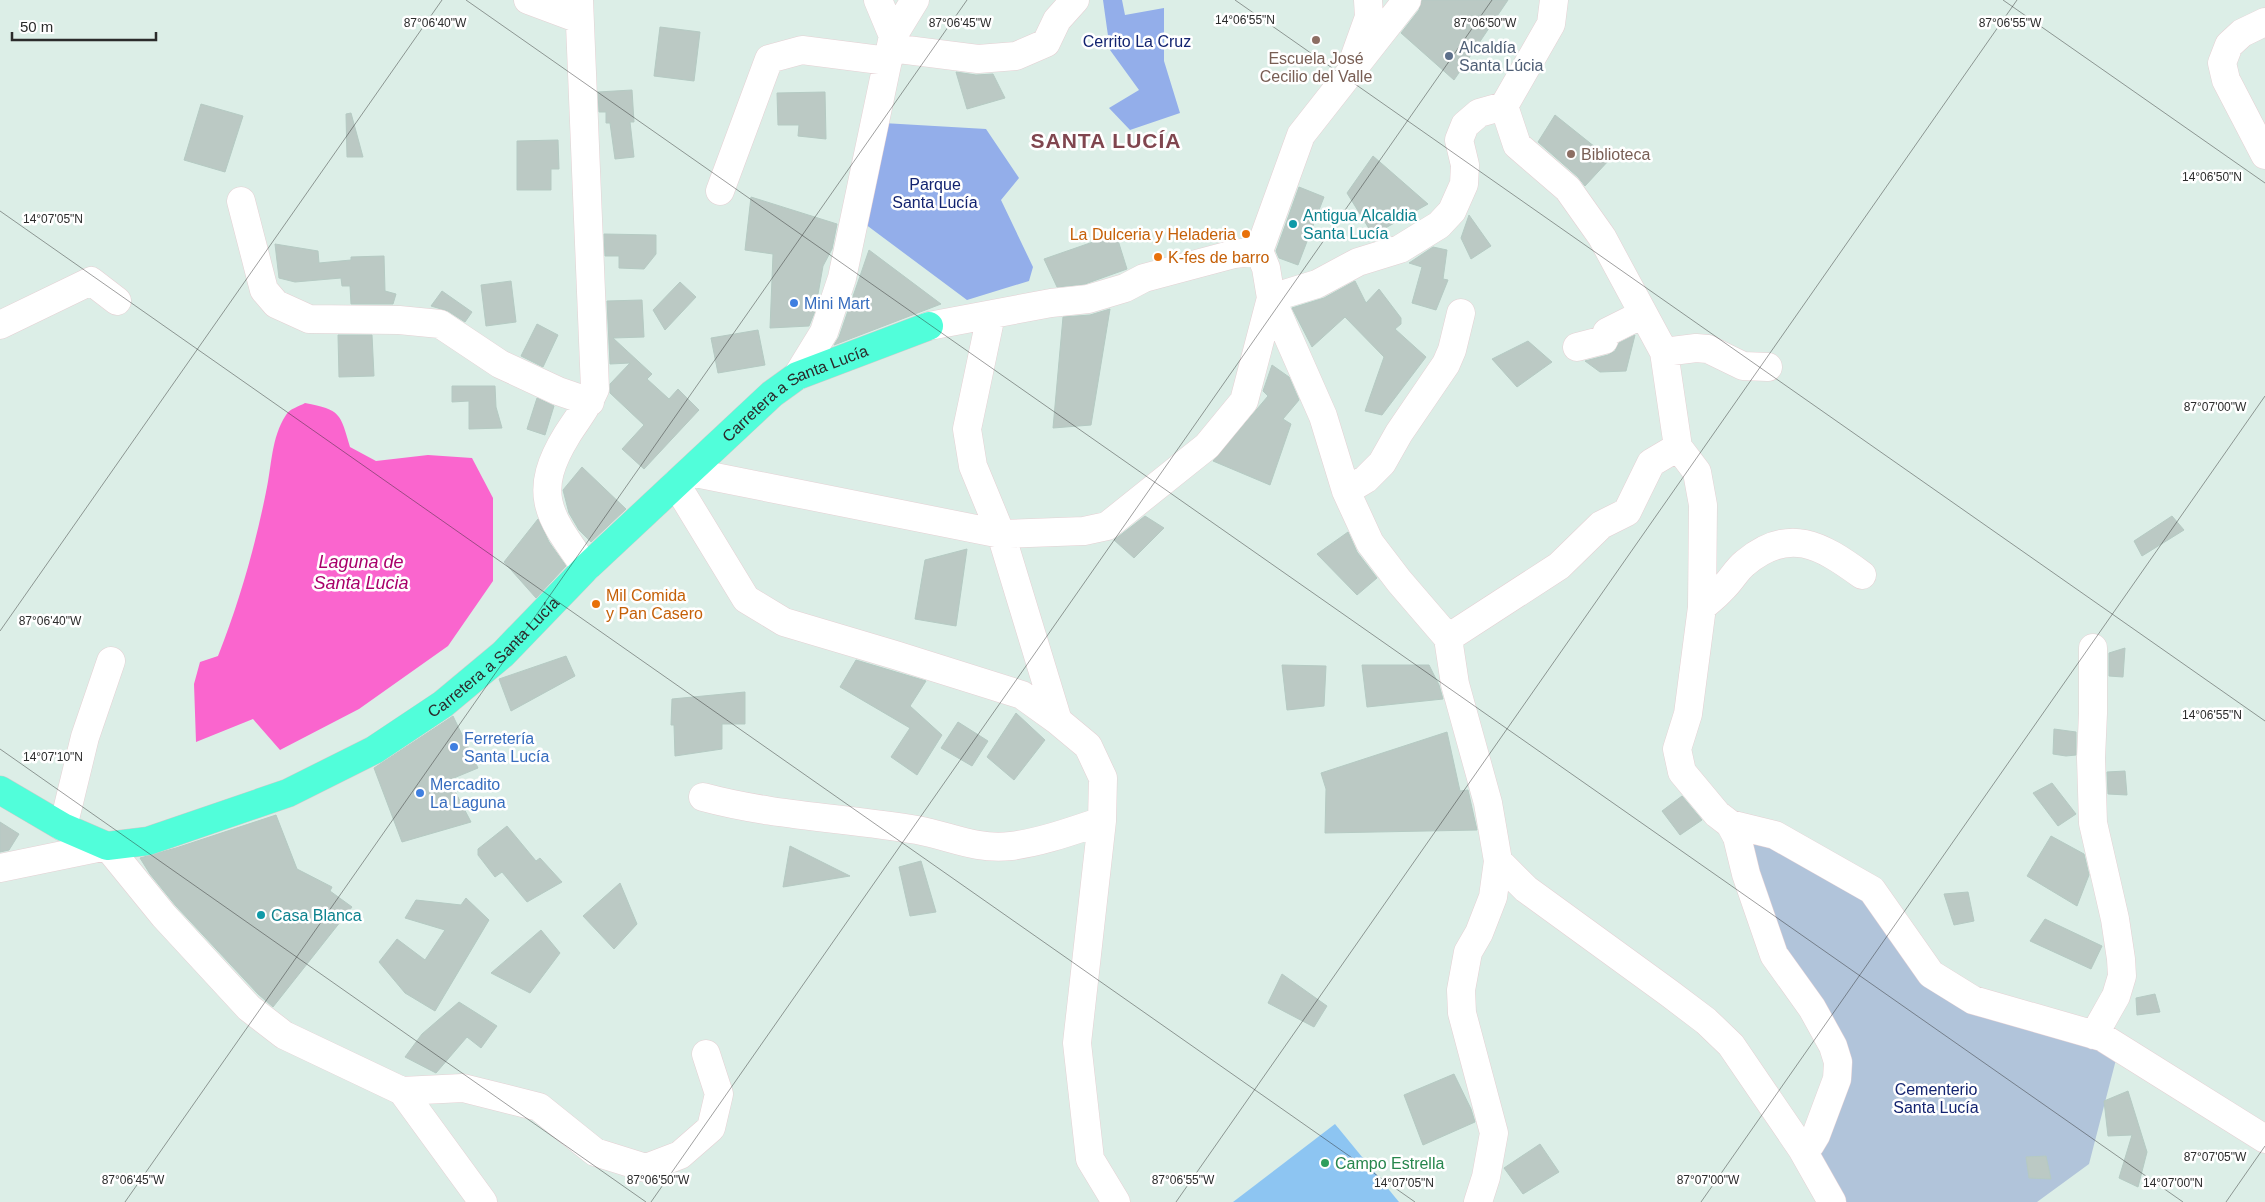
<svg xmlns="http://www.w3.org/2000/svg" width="2265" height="1202" viewBox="0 0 2265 1202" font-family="Arial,sans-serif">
	<rect width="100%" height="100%" fill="#dceee7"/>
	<!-- green -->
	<path fill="#93aeea" d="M1103 0H1122L1125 15 1164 8V61L1180 113 1130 130 1109 108 1139 90 1110 50Z
		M883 123 986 129 1019 178 1001 200 1033 267 1029 281 967 300 861 221Z"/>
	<!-- cemetery -->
	<path fill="#b1c4da" d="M1737 837 1775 838 1871 892 1931 975 2119 1048 2089 1164 2037 1202H1832L1802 1149 1831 1089 1819 1026Z"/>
	<!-- pitch -->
	<path fill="#8dc5f2" d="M1335 1124 1399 1202H1233Z"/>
	<!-- water -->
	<path fill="#fa65ce" d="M305 403C341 410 340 413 350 447L376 461 428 455 472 458 493 498V581L448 646 359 709 280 750 253 719 196 742 194 684 200 662 218 656C239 603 255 547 266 492 272 465 271 438 286 415 289 409 300 406 305 403Z"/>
	<!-- building -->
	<path fill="#bbc9c4" stroke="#b5cac3" d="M1422 0H1508L1454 80 1401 33 1419 10Z
		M660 27 700 32 694 81 654 76Z
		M956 72 976 75 993 74 1005 98 967 109Z
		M632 90 634 122H630L634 157 615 159 610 123H606V112H599L598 92Z
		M825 92 826 139 798 136 799 125H778L777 93Z
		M201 104 243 116 225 172 184 160Z
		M351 113 363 157H347L346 114Z
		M1555 115 1610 159 1585 186 1578 177 1538 142Z
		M558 140 559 169H551V190H517V141Z
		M1373 156 1428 204 1373 235 1347 193Z
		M1299 187 1324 197 1298 265 1279 258 1276 251Z
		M751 197 837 224 832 249 823 266 815 311 809 326 770 328 773 254 745 250Z
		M1469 215 1491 246 1471 259 1461 238Z
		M604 234 656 235V254L644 269 619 268V256H605Z
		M1116 234 1127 269 1085 284 1057 287 1044 259Z
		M275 244 318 251 319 263 351 260V257L384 256 385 291 396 294 393 304H351L350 286H342L341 278 295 282 279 278Z
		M1433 247 1447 250 1443 279 1448 280 1436 310 1412 303 1422 267 1409 263Z
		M869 250 941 304 834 345 839 337Z
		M511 281 516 322 486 326 481 285Z
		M1355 281 1366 303 1379 289 1401 318V324L1395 329 1426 357 1382 415 1365 411 1384 357 1345 317 1312 347 1292 308 1324 298Z
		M680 282 696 297 665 330 653 310Z
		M442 291 472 312 465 322 448 311 431 306Z
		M642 300 644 337 613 338 652 374 647 379 669 399 678 389 699 410 644 469 622 449 644 425 610 393V384L630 363 610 364 607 301Z
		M1110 309 1091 425 1053 428 1063 317 1090 315Z
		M537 324 558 335 543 367 521 356Z
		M758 330 765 365 718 373 711 338Z
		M338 335H372L374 376 339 377Z
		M1635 335 1626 371 1600 372 1585 361 1608 355 1615 351 1619 343Z
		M1528 341 1552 362 1517 387 1492 359Z
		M1272 365 1289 377 1299 400 1283 419 1291 424 1270 485 1213 461 1268 396 1263 391Z
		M452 386H495L496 407 502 428 469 429V401L452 402Z
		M537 398 554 406 545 435 527 429Z
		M582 467 626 509 591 542 579 530 569 513 563 490Z
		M1145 516 1164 528 1134 558 1114 540Z
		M2172 516 2184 530 2142 556 2134 541Z
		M538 519 549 542 566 566 536 598 504 562Z
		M1348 532 1357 552 1377 578 1357 595 1317 554Z
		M967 549 956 626 915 619 925 560Z
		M2125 648 2123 677 2109 676V653Z
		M566 656 575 676 511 711 499 679Z
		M856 660 926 681 910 706 942 735 917 775 891 757 910 728 840 687Z
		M1282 665 1326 666 1324 706 1287 710Z
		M1362 665H1429L1439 685 1443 699 1367 707Z
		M745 692V724H722V749L675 756 674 725H671L672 699Z
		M1016 713 1045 740 1014 780 987 757Z
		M453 716 478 768 449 780 471 822 402 842 374 768Z
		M958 722 988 741 972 766 941 748Z
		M2054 729 2076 732V755L2066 756 2053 754Z
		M1447 732 1460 791 1468 790 1477 830 1325 833 1326 789 1321 773Z
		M2125 771 2127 795 2108 794 2107 772Z
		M2052 783 2076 814 2058 826 2033 793Z
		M1682 796 1702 820 1680 835 1662 811Z
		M276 815 297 869 332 887 330 891 352 907 273 1007 258 994 176 906 150 874 140 858 176 848Z
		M0 822 19 834 9 850 0 852Z
		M507 826 536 861 540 858 562 882 527 902 502 872 495 877 478 855V849Z
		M2051 836 2084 854 2089 875 2077 906 2027 876Z
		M790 846 850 876 783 887Z
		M921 861 936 912 910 916 899 867Z
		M620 883 637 924 614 949 583 916Z
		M1968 892 1974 921 1954 925 1944 894Z
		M466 898 489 920 435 1011 405 993 379 962 397 939 425 960 445 930 405 918 416 900 461 905Z
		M2045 919 2102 946 2091 969 2030 941Z
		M541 930 560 953 530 993 491 973Z
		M1282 974 1327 1006 1314 1027 1268 1003Z
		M2155 994 2160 1012 2137 1015 2136 998Z
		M459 1002 497 1026 481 1048 467 1037 436 1073 405 1057 422 1034Z
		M1454 1074 1471 1109 1475 1122 1423 1145 1404 1095Z
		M2128 1091 2147 1152 2138 1187 2119 1178 2132 1135 2108 1136 2104 1101Z
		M1540 1144 1559 1172 1523 1194 1504 1168Z
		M2046 1156 2051 1179 2029 1178 2026 1157Z"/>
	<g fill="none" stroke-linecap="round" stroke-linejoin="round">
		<!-- minor casing -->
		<g stroke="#e5d1d4" stroke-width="29">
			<path id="minor" d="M528 0 579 19
				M579 0 595 389C588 406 577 419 567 435 530 495 550 517 586 568
				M878 0 893 36
				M1407 0 1301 135 1259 251 1266 268 1271 298 1323 416 1346 491 1370 543 1399 581 1448 638 1455 684 1488 803 1498 861 1526 889 1669 993 1706 1021 1731 1045 1802 1149 1832 1202
				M2265 22 2242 33 2229 45 2222 63 2226 80 2265 155
				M891 48 978 59 1016 56 1046 43 1057 20 1075 0
				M1355 56 1369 17 1368 0
				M1504 106 1517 145 1568 189 1602 237 1664 352 1678 447 1697 472 1703 505 1702 607 1688 714 1677 749 1682 772 1717 814 1730 824 1737 837 1746 874 1774 955 1812 1008 1833 1046 1838 1062 1837 1079 1816 1135 1810 1145 1802 1149
				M720 191 769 59 802 50 888 61
				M241 201 264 290 276 304 309 319 399 320 440 324 500 364 558 391 590 402
				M991 315 967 429 973 466 1001 534 1058 721
				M0 325 91 281 117 301
				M929 326 1051 303 1088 299 1125 288 1144 278 1234 254 1259 251
				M1577 347 1604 340 1607 332 1643 314
				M1664 352 1696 348 1708 349 1743 366 1768 367
				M797 376 824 332 842 278 893 36 915 0
				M690 472 1001 534 1084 531 1107 526 1207 446 1244 401 1271 298 1317 284 1358 262 1400 249 1439 225 1452 211 1464 184 1465 165 1459 140 1465 125 1479 113 1504 106 1551 24 1554 0
				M676 484 746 599 784 622 895 655 1022 695 1058 721 1088 746 1103 778 1102 821 1077 1043 1090 1159 1116 1202
				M1346 491 1366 479 1382 463 1399 433 1446 364 1452 350 1461 313
				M1702 607C1709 601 1716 596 1722 589 1731 581 1736 570 1745 563 1789 526 1821 545 1862 575
				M1448 638 1559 566 1601 525 1627 512 1651 463 1678 447
				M2093 648V713L2091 758 2093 823 2115 919 2121 959 2122 976 2116 996 2094 1035
				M703 797C773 816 846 818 917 830 950 836 975 850 1011 846 1042 842 1072 831 1102 821
				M1730 824 1775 835 1872 890 1931 974 1973 1000 2102 1037 2265 1139
				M63 827 85 737 111 661
				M0 868 107 846 164 916 249 1008 284 1035 402 1091 463 1088 539 1107 595 1152 646 1168 680 1155 711 1128 719 1094 706 1054
				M402 1091 483 1202
				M1478 1202 1486 1177 1494 1133 1462 1013 1461 990 1468 952 1479 933 1493 897 1498 861"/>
		</g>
		<!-- major casing -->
		<g stroke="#ccc" stroke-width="29">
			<g id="major">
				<path id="s1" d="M0 790 63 827 107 846 148 841 288 793 374 750 443 704 503 654 586 568 772 394 797 376 929 326"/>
			</g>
		</g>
		<!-- minor -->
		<use href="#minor" stroke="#fff" stroke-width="28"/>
		<!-- major -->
		<use href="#major" stroke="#51feda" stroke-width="28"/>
	</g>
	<!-- ticks -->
	<path fill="none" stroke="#2b2b2b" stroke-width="1" stroke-opacity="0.45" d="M466 0 2183 1202M1235 0 2265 721M2003 0 2265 183M0 211 1415 1202M0 631 442 0M0 749 646 1202M125 1202 967 0M651 1202 1492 0M1176 1202 2017 0M1701 1202 2265 396M2226 1202 2265 1146"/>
	<!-- markers -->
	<g fill="#8d6e63" stroke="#fff" stroke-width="2">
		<circle cx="1316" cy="40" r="5"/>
		<circle cx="1571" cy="154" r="5"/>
	</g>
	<circle fill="#5c6f8a" stroke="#fff" stroke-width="2" cx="1449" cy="56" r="5"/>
	<g fill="#0f9aa8" stroke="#fff" stroke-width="2">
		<circle cx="1293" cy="224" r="5"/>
		<circle cx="261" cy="915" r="5"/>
	</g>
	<g fill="#e8710a" stroke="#fff" stroke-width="2">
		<circle cx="1246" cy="234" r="5"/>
		<circle cx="1158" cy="257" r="5"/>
		<circle cx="596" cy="604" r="5"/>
	</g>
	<g fill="#3f7fe0" stroke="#fff" stroke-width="2">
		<circle cx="794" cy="303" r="5"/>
		<circle cx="454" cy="747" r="5"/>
		<circle cx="420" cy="793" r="5"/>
	</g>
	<circle fill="#2e9e5b" stroke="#fff" stroke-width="2" cx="1325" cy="1163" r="5"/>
	<g text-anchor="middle" stroke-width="5" stroke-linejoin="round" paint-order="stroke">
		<!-- park labels -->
		<g font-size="16" fill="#132470" stroke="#fff">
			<text x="1137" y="47">Cerrito La Cruz</text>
			<text x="935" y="190">Parque<tspan x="935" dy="18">Santa Lucía</tspan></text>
			<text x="1936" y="1095">Cementerio<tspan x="1936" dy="18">Santa Lucía</tspan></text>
		</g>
		<!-- service labels -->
		<g font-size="16" fill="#4e5e75" stroke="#fff" text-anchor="start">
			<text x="1459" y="53">Alcaldía<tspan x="1459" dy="18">Santa Lúcia</tspan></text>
		</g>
		<!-- education labels -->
		<g font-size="16" fill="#785e54" stroke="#fff">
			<text x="1316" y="64">Escuela José<tspan x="1316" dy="18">Cecilio del Valle</tspan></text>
			<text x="1581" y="160" text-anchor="start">Biblioteca</text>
		</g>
		<!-- culture labels -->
		<g font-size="16" fill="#0d838f" stroke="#fff" text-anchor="start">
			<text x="1303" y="221">Antigua Alcaldia<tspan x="1303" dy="18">Santa Lucía</tspan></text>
			<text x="271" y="921">Casa Blanca</text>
		</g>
		<!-- food labels -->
		<g font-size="16" fill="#c56008" stroke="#fff" text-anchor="start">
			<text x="1236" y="240" text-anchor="end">La Dulceria y Heladeria</text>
			<text x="1168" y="263">K-fes de barro</text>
			<text x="606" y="601">Mil Comida<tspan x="606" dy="18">y Pan Casero</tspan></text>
		</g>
		<!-- shop labels -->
		<g font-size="16" fill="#366cbe" stroke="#fff" text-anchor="start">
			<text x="804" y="309">Mini Mart</text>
			<text x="464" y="744">Ferretería<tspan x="464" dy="18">Santa Lucía</tspan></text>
			<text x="430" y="790">Mercadito<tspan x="430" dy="18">La Laguna</tspan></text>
		</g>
		<!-- street labels -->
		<g font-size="16" fill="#2b2b2b" stroke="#fff">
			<text dy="6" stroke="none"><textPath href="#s1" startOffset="962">Carretera a Santa Lucía</textPath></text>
			<text dy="6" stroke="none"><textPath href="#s1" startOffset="558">Carretera a Santa Lucía</textPath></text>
		</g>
		<!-- leisure labels -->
		<g font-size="16" fill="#27864d" stroke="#fff" text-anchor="start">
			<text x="1335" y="1169">Campo Estrella</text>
		</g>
		<!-- water labels -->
		<g font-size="18" font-style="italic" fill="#a9006a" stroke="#fff">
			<text x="361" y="568">Laguna de<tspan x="361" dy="21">Santa Lucia</tspan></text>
		</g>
		<!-- district labels -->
		<g font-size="21" font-weight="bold" letter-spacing="1" fill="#80464f" stroke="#fff">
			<text x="1106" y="148">SANTA LUCÍA</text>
		</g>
	</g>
	<g font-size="12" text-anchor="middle" fill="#2b2b2b" stroke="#fff" stroke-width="5" stroke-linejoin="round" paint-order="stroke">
		<text x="1245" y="24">14°06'55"N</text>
		<text x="435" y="27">87°06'40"W</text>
		<text x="960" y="27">87°06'45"W</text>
		<text x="1485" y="27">87°06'50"W</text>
		<text x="2010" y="27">87°06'55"W</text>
		<text x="2212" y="181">14°06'50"N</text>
		<text x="53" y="223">14°07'05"N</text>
		<text x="2215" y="411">87°07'00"W</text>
		<text x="50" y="625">87°06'40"W</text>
		<text x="2212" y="719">14°06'55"N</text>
		<text x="53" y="761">14°07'10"N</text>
		<text x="2215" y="1161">87°07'05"W</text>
		<text x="133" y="1184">87°06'45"W</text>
		<text x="658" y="1184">87°06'50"W</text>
		<text x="1183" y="1184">87°06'55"W</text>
		<text x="1708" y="1184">87°07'00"W</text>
		<text x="1404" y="1187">14°07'05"N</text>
		<text x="2173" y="1187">14°07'00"N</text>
	</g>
	<!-- scale -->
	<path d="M12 32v8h144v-8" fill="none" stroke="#2b2b2b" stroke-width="2.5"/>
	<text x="20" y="32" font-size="15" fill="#2b2b2b" stroke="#ffffff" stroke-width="4" paint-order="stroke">50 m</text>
</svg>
